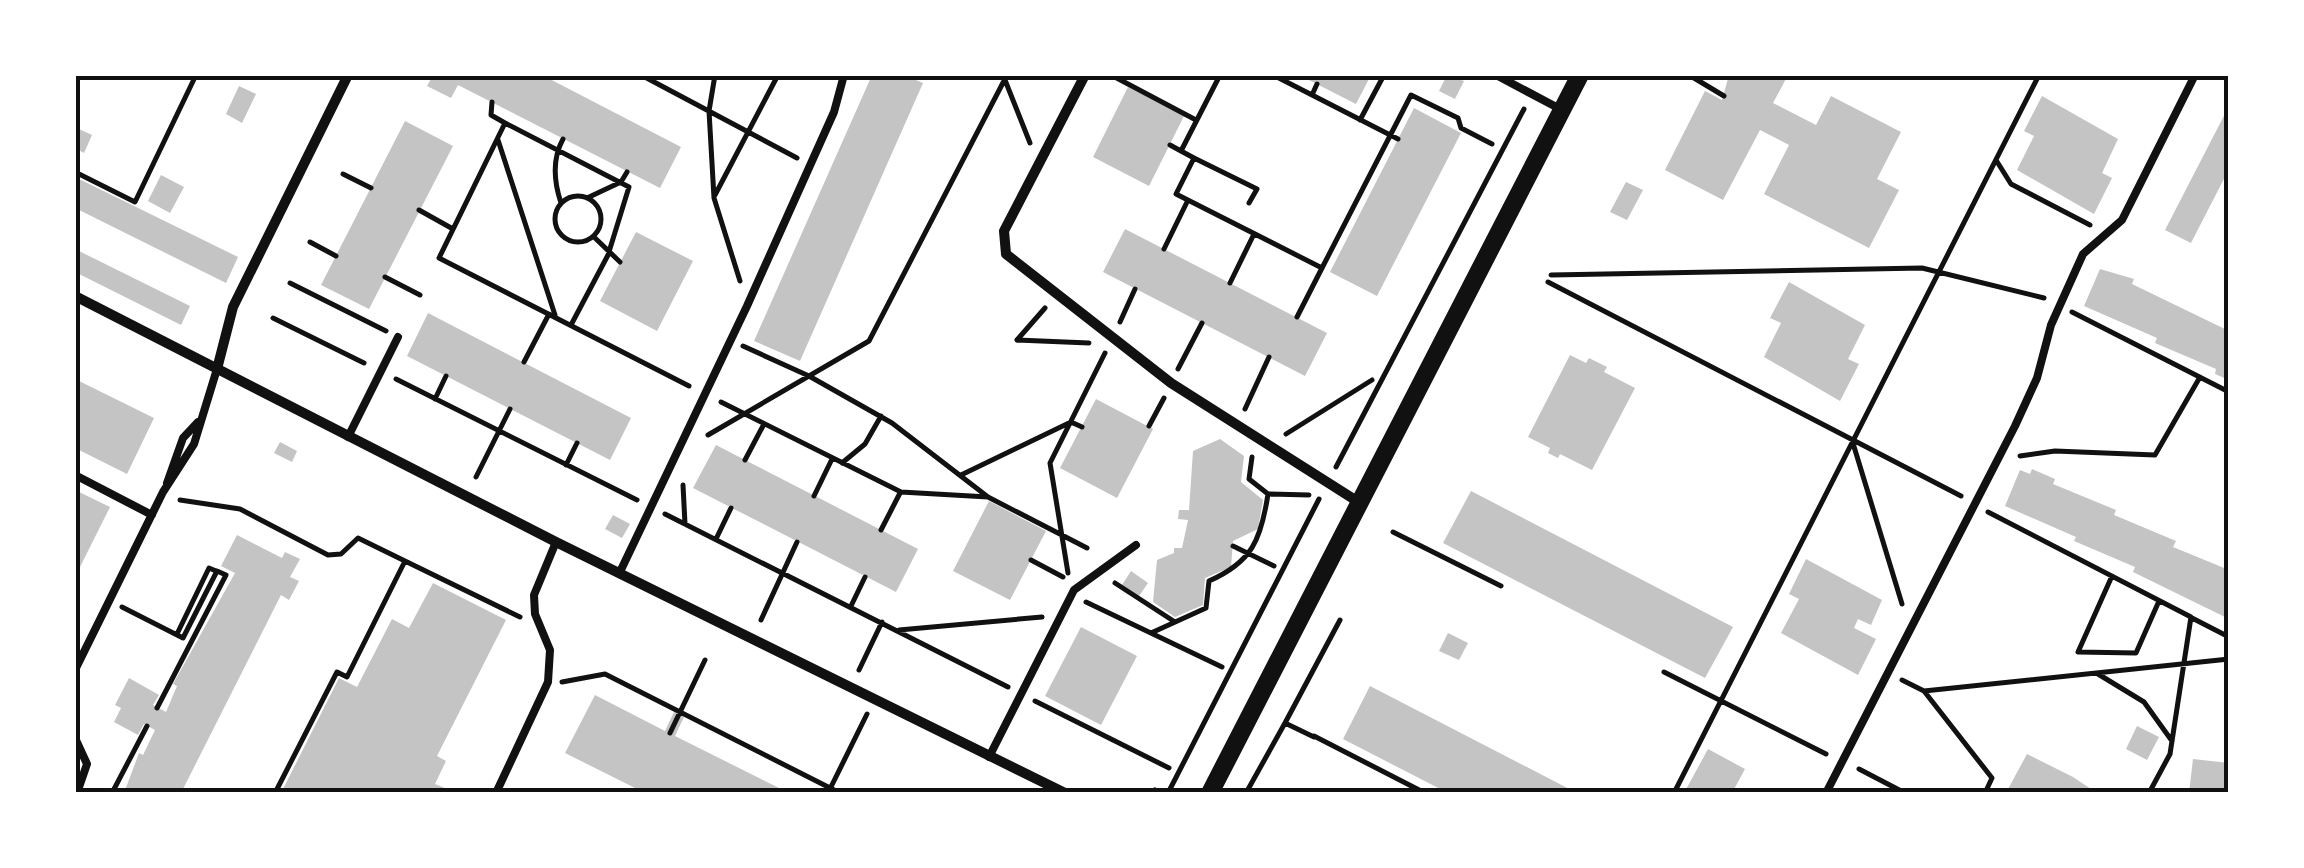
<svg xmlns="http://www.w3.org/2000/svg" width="2304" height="868" viewBox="0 0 2304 868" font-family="Raleway,sans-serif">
	<rect width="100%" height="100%" fill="#fff"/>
	<!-- building -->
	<path fill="#c4c4c4" d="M433 75H542L681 147 660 188 458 85 451 98 427 86Z
		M872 75H904L923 83 800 361 754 341Z
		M1299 75H1371L1356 104Z
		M1447 75 1464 81 1455 99 1439 91Z
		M1729 75H1788L1773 103 1816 125 1831 96 1901 132 1877 179 1899 190 1869 248 1764 194 1789 145 1760 130 1723 200 1665 170 1705 91 1722 100Z
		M239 86 256 94 242 123 226 114Z
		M1128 87 1184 116 1149 186 1093 157Z
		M2042 96 2118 139 2102 173 2112 178 2094 214 2017 170 2034 136 2024 131Z
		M2229 106V169L2191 243 2165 230Z
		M1414 108 1461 133 1377 296 1330 272Z
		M405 121 453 146 369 309 321 285Z
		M79 129 92 135 84 153 75 148Z
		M161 175 184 187 170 213 148 201Z
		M75 177 238 257 226 283 75 208Z
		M1626 182 1643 190 1627 220 1610 212Z
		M1125 229 1327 333 1305 376 1103 272Z
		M636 232 693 261 657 331 600 301Z
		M75 249 190 306 181 325 75 272Z
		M2100 269 2134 279 2132 284 2229 331V380L2215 374 2216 369 2155 343 2157 338 2084 306Z
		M1789 282 1865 325 1848 359 1859 364 1840 401 1764 357 1781 323 1770 318Z
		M428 313 631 418 610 460 407 356Z
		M1570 355 1586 363 1589 358 1607 367 1604 372 1635 388 1592 470 1560 454 1558 458 1548 453 1550 448 1528 437Z
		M75 379 154 418 127 474 75 448Z
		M1096 399 1153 429 1117 498 1060 468Z
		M1220 439 1244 456 1241 482 1263 500 1258 529 1233 541 1231 567 1205 578 1203 605 1175 617 1153 602 1157 560 1174 553V548H1182L1188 520 1178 519 1179 510H1189L1193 451Z
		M280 442 297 451 292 462 274 453Z
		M716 445 918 549 896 592 693 488Z
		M2032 469 2055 479 2053 484 2116 510 2114 515 2176 541 2173 547 2229 570V619L2133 572 2135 567 2074 541 2076 537 2005 506 2020 470 2030 474Z
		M75 490 110 507 75 577Z
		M1471 491 1733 627 1705 678 1443 543Z
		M989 501 1046 531 1010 600 953 571Z
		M613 515 630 524 622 538 605 529Z
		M237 535 282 558 285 552 300 559 290 577 299 581 289 600 281 595 181 793H124L139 753 143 755 155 730 144 724 138 735 114 722 121 708 115 705 129 678 159 695 153 705 166 712 177 686 173 684 235 573 221 566Z
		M1806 559 1882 600 1871 625 1858 619 1854 628 1876 639 1858 675 1781 633 1799 599 1789 594Z
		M1131 571 1148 583 1139 596 1122 585Z
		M433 583 506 620 437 756 446 761 435 784 445 788 442 793H281L339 678 357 687 392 619 409 628Z
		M1081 627 1137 656 1101 725 1045 696Z
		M1448 633 1468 643 1459 660 1439 651Z
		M1370 686 1577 793H1448L1343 739Z
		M595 695 665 731 674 712 684 717 675 736 789 793H645L565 753Z
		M2137 726 2159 737 2147 760 2126 749Z
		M1708 749 1745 769 1732 793H1684Z
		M2027 754 2073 777 2097 793H2016L2008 789Z
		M2193 759 2229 763V793H2189Z"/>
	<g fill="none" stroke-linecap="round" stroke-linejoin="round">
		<!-- path -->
		<path stroke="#111" stroke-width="5" d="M641 75 797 158
			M715 75 709 111 714 198 740 281
			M997 75 1005 80 1030 143
			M1111 75 1196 120
			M1220 75 1181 151 1194 158 1176 194 1322 268 1411 95 1458 118 1461 128 1492 144
			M1273 75 1398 139
			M1689 75 1724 96
			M1312 95 1317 84
			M492 102 491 115 505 123
			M1360 120 1384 75
			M498 140 555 315
			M1170 145 1181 151
			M1194 158 1257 189 1249 203
			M1996 160 2011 184 2090 225
			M75 172 135 202 196 75
			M343 174 371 188
			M715 195 778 75
			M555 219a23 23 0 1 1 46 0a23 23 0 1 1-46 0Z
			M587 198 621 182 627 172
			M561 203C554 182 552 159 563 139
			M419 210 453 229
			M594 237 620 262
			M310 242 336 256
			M1164 249 1188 200
			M1551 275 1922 268 2044 298
			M385 277 420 295
			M1548 282 1961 496
			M290 283 386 331
			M1230 283 1254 234
			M2072 312 2229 392
			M1297 317 1322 268
			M273 318 364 363
			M1120 322 1135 289
			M571 325 608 255 629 187 505 123 439 258 689 386
			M1017 340 1089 343
			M1017 340 1045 308
			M743 346 809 376 892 423 988 497 1087 548
			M524 362 549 314
			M1178 369 1202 323
			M396 379 637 500
			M435 399 446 376
			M721 402 901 492 988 497
			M1245 409 1269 357
			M1149 426 1164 398
			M1286 434 1372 380
			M708 435 869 341 1007 75
			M1852 440 1902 604
			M2020 456 2055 451 2155 455 2200 377
			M1252 457 1249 479 1268 494
			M745 460 764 424
			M842 463 865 444 881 416
			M566 465 577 443
			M1336 467 1524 109
			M961 475 1071 422 1082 427
			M476 477 510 409
			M683 485 685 524
			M814 496 832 459
			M180 500 240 509 328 555 341 554 358 538 405 561
			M1988 512 2191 617 2170 754 2149 793
			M665 514 1008 687
			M881 530 900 493
			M1393 532 1501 586
			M716 539 731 508
			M1233 546 1274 566
			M1031 560 1063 577
			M1068 573 1050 463 1105 353
			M2112 576 2078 652 2136 653 2159 601
			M1115 583 1175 622
			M1086 602 1222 667
			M851 606 865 577
			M122 607 183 638 217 571 226 575 157 708
			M2192 618 2229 637
			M761 620 797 542
			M899 630 1042 617
			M1151 633 1206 608 1209 581C1252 562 1261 540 1268 494L1309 495
			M177 634 209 568 216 571
			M859 670 882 622
			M1664 672 1826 754
			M2098 674 2144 702 2172 741
			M1902 680 1924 691 1992 778 1985 793
			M562 682 605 674 840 793
			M1924 691 2229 659
			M1035 701 1169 768
			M1285 723 1340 620
			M670 733 705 660
			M1314 736 1425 793
			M1859 769 1905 793
			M112 793 147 726
			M275 793 337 672 347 677 405 561 520 617
			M828 793 867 714
			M1153 793 1155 790
			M1168 793 1319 499
			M1246 793 1285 723 1314 737
			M1674 793 2039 75"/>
		<!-- service -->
		<path stroke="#111" stroke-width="8" d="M1496 75 1562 110
			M348 437 398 337
			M75 475 152 515
			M167 483 183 438 198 422
			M619 574 747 306 834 112 844 75
			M75 670 163 492 194 444 217 369
			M75 738 87 764 77 793
			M989 757 1074 590 1136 545
			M496 793 548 682 550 650 535 614 534 595 556 542
			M1826 793 2015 426 2037 378 2051 325 2083 254 2122 220 2195 75"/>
		<!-- minor -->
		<path stroke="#111" stroke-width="10" d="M1085 75 1004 231 1006 254 1171 383 1360 503
			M75 296 556 542 1065 793
			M217 369 233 307 348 75"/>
		<!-- tertiary -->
		<path stroke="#111" stroke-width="18" d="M1210 793 1580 75"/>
	</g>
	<!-- border -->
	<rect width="2304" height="868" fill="none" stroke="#ffffff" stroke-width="155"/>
	<rect x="78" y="78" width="2148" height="712" fill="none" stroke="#111" stroke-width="4"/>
</svg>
